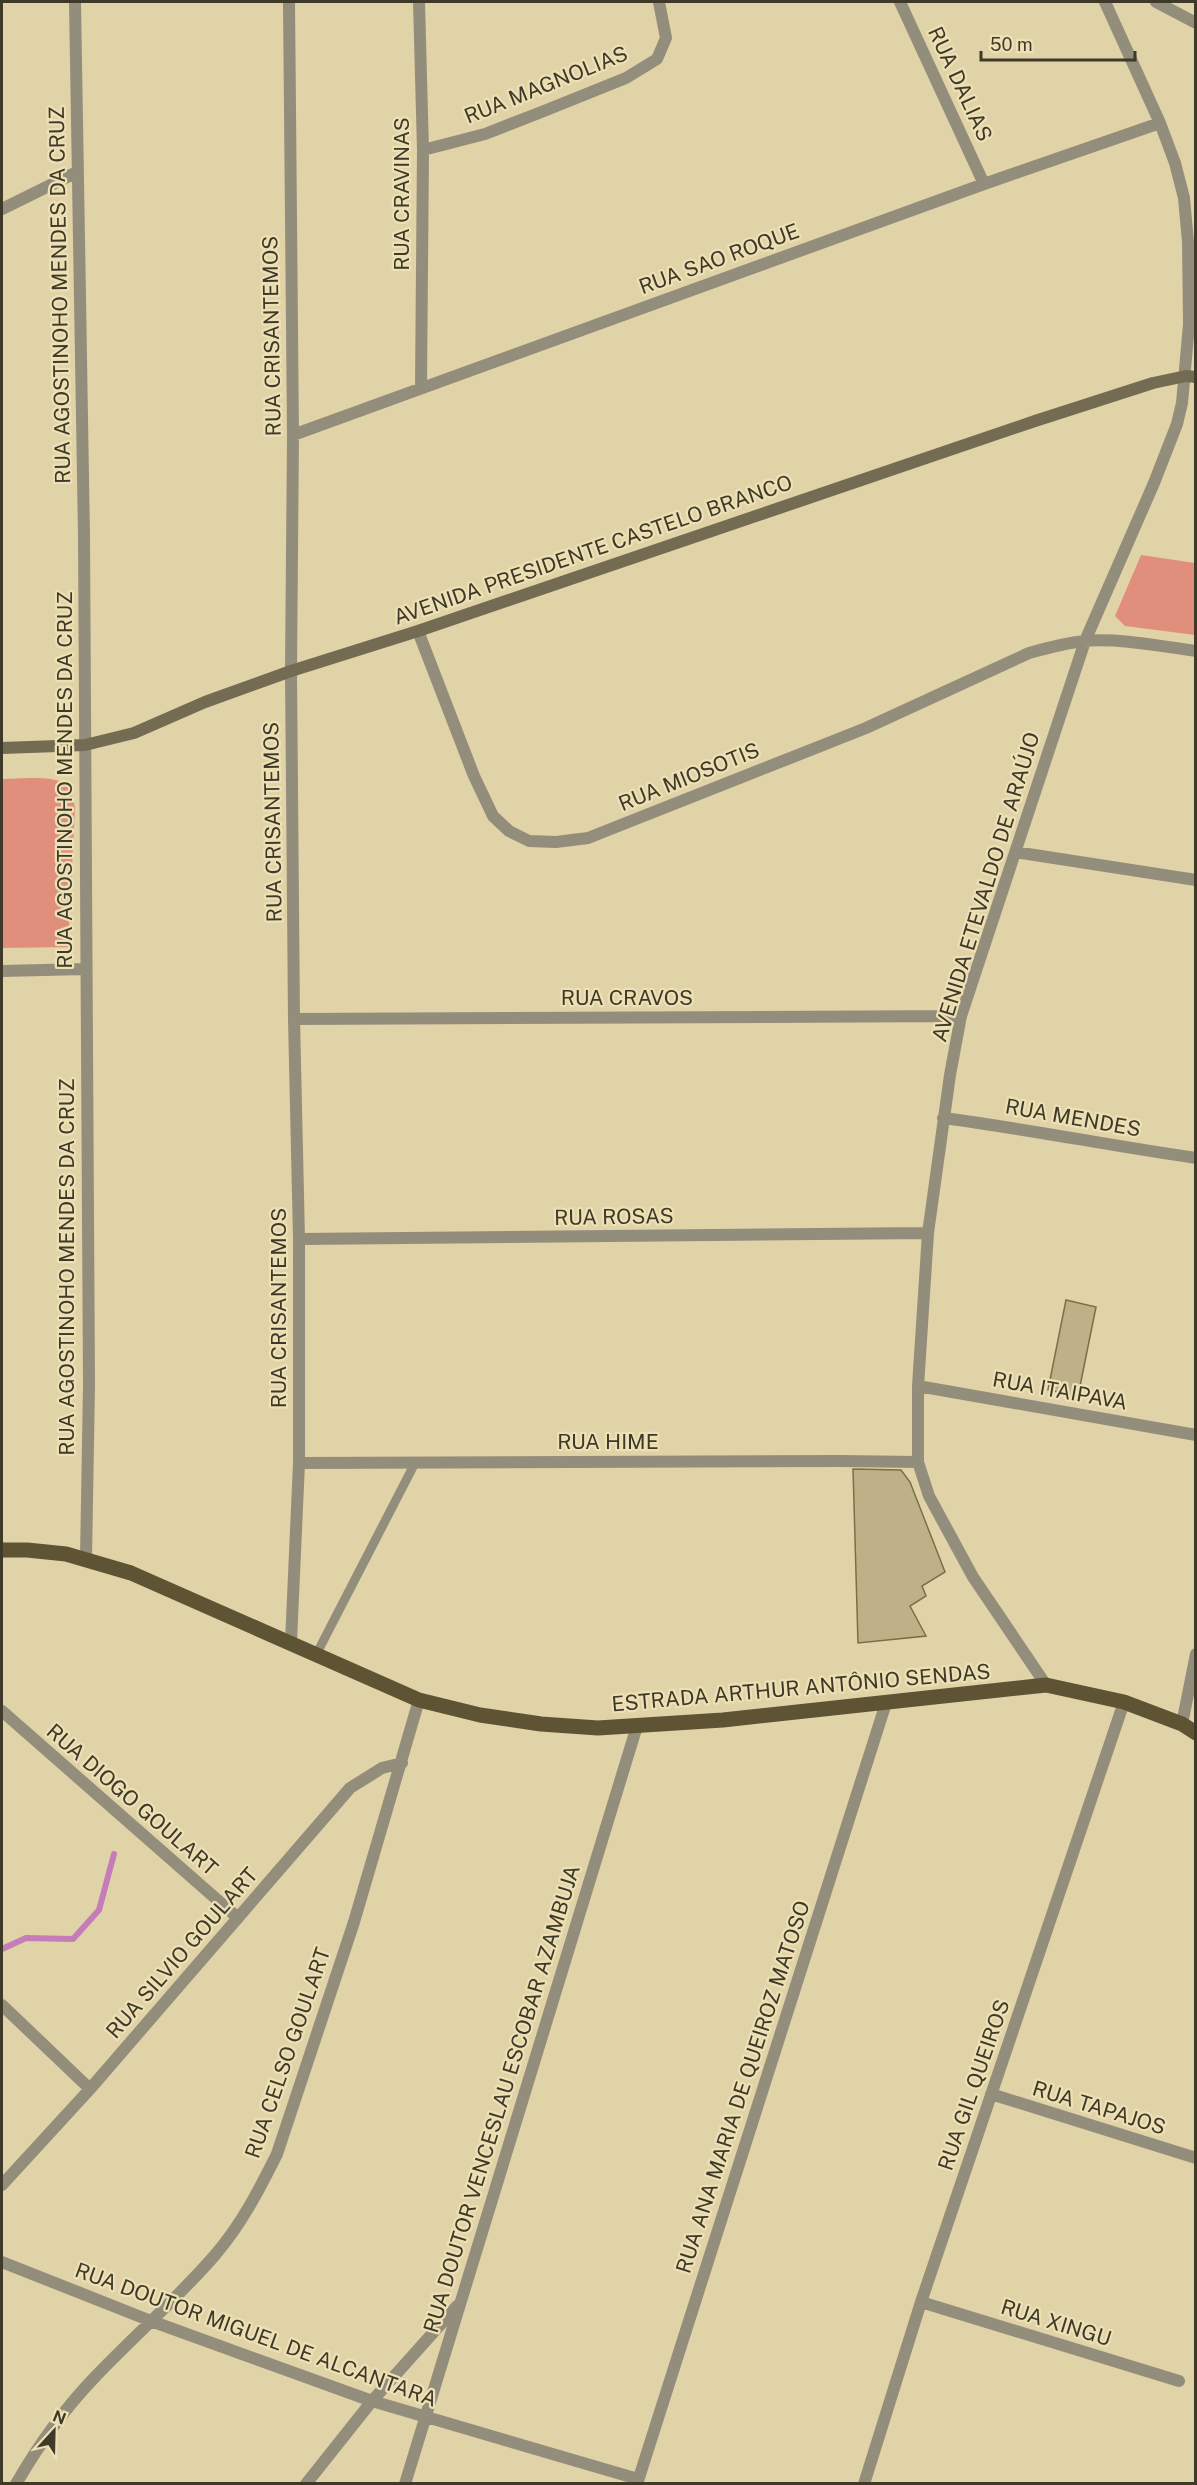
<svg xmlns="http://www.w3.org/2000/svg" width="1197" height="2485" viewBox="0 0 1197 2485" font-family="'Public Sans',sans-serif">
	<rect width="100%" height="100%" fill="#e0d3a8"/>
	<!-- park -->
	<path fill="#e18f7d" d="M1141 555 1195 563V635L1125 626 1115 616Z
		M2 779C17 779 51 775 63 783 72 788 73 798 75 808L68 947 2 948Z"/>
	<g fill="none" stroke-linecap="round" stroke-linejoin="round">
		<!-- stream -->
		<path stroke="#c57db9" stroke-width="6" d="M2 1949 26 1938 73 1939 99 1910 114 1854"/>
	</g>
	<!-- building -->
	<path fill="#beb187" stroke="#7b6f48" stroke-width="1.5" d="M1066 1300 1096 1307 1078 1396 1048 1390Z
		M853 1469 901 1470 910 1482 945 1572 922 1586 926 1596 910 1606 926 1636 858 1643Z"/>
	<g fill="none" stroke-linecap="round" stroke-linejoin="round">
		<!-- lane -->
		<path stroke="#938d7c" stroke-width="9" d="M317 1653 415 1463"/>
		<!-- street -->
		<path stroke="#938d7c" stroke-width="12" d="M75 2 84 536 89 1385 86 1559
			M289 2 293 435 291 671 294 1019 299 1239V1463L291 1642
			M419 2 423 150 421 387
			M900 2 984 184
			M1156 2 1196 23
			M423 150 485 134 544 111 626 78 657 59 666 38 659 2
			M2 209 77 172
			M293 435 984 184 1160 123
			M418 631 474 776 493 816 509 831 529 841 556 842 588 838 866 728 1029 653C1047 648 1065 643 1084 641 1120 638 1159 646 1196 651
			M1015 852 1196 880
			M2 971 85 969
			M294 1019 961 1016
			M943 1118C1028 1129 1111 1146 1196 1158
			M299 1239 928 1233
			M918 1386 1196 1435
			M299 1463 840 1461 918 1462
			M1046 1685 973 1577 929 1496 918 1462V1386L928 1233 950 1075 961 1016 1085 641 1154 483 1177 424 1182 403 1189 324 1188 242 1184 198 1175 163 1160 123 1105 2
			M2 1711 238 1918
			M1182 1724 1196 1654
			M2 2005 90 2089
			M991 2094 1196 2158
			M2 2185 90 2089 350 1788 382 1768 402 1763
			M2 2262 151 2321 372 2401 638 2479
			M921 2302 1179 2381
			M16 2484C38 2446 65 2408 95 2377 134 2336 178 2298 215 2255 241 2225 259 2190 277 2154L354 1922 419 1700
			M306 2484 372 2401 457 2306
			M405 2484 637 1726
			M637 2484 886 1703
			M864 2484 921 2302 1124 1702"/>
		<!-- secondary -->
		<path stroke="#746c52" stroke-width="12" d="M2 748 85 745 134 733 205 702 291 671 418 631 1035 421 1153 383 1186 376 1196 377"/>
		<!-- primary -->
		<path stroke="#5e5434" stroke-width="15" d="M2 1550H27L66 1554 131 1573 419 1700 480 1715 541 1724 598 1728 723 1720 1046 1685 1124 1702 1182 1724 1196 1733"/>
	</g>
	<g text-anchor="middle" stroke-width="4.5" stroke-linejoin="round" paint-order="stroke">
		<!-- street labels -->
		<g font-size="21" fill="#3e3928" stroke="#ede0b5">
			<text transform="translate(960 84) rotate(65)" y="7">RUA DALIAS</text>
			<text transform="translate(546 85) rotate(-22)" y="7">RUA MAGNOLIAS</text>
			<text transform="translate(402 194) rotate(-90)" y="7">RUA CRAVINAS</text>
			<text transform="translate(719 259) rotate(-20)" y="7">RUA SAO ROQUE</text>
			<text transform="translate(60 295) rotate(-91)" y="7">RUA AGOSTINOHO MENDES DA CRUZ</text>
			<text transform="translate(272 336) rotate(-91)" y="7">RUA CRISANTEMOS</text>
			<text transform="translate(593 550) rotate(-19)" y="7">AVENIDA PRESIDENTE CASTELO BRANCO</text>
			<text transform="translate(689 777) rotate(-22)" y="7">RUA MIOSOTIS</text>
			<text transform="translate(65 780) rotate(-90)" y="7">RUA AGOSTINOHO MENDES DA CRUZ</text>
			<text transform="translate(273 822) rotate(-91)" y="7">RUA CRISANTEMOS</text>
			<text transform="translate(986 887) rotate(-73)" y="7">AVENIDA ETEVALDO DE ARAÚJO</text>
			<text x="627" y="1005">RUA CRAVOS</text>
			<text transform="translate(1073 1118) rotate(10)" y="7">RUA MENDES</text>
			<text transform="translate(614 1217) rotate(-1)" y="7">RUA ROSAS</text>
			<text transform="translate(67 1267) rotate(-90)" y="7">RUA AGOSTINOHO MENDES DA CRUZ</text>
			<text transform="translate(279 1308) rotate(-90)" y="7">RUA CRISANTEMOS</text>
			<text transform="translate(1060 1391) rotate(10)" y="7">RUA ITAIPAVA</text>
			<text x="608" y="1449">RUA HIME</text>
			<text transform="translate(801 1688) rotate(-5)" y="7">ESTRADA ARTHUR ANTÔNIO SENDAS</text>
			<text transform="translate(132 1800) rotate(41)" y="7">RUA DIOGO GOULART</text>
			<text transform="translate(182 1953) rotate(-49)" y="7">RUA SILVIO GOULART</text>
			<text transform="translate(288 2053) rotate(-71)" y="7">RUA CELSO GOULART</text>
			<text transform="translate(974 2085) rotate(-71)" y="7">RUA GIL QUEIROS</text>
			<text transform="translate(743 2087) rotate(-72)" y="7">RUA ANA MARIA DE QUEIROZ MATOSO</text>
			<text transform="translate(502 2099) rotate(-73)" y="7">RUA DOUTOR VENCESLAU ESCOBAR AZAMBUJA</text>
			<text transform="translate(1099 2108) rotate(17)" y="7">RUA TAPAJOS</text>
			<text transform="translate(1056 2323) rotate(17)" y="7">RUA XINGU</text>
			<text transform="translate(256 2335) rotate(20)" y="7">RUA DOUTOR MIGUEL DE ALCANTARA</text>
		</g>
	</g>
	<!-- border -->
	<rect width="1197" height="2485" fill="none" stroke="#3e3928" stroke-width="6"/>
	<!-- north arrow -->
	<g transform="translate(54 2431) rotate(22)" stroke="#ede0b5" stroke-width="4.5" paint-order="stroke">
	<path d="M0-4.5L10 22L0 15L-10 22Z" fill="#3e3928"/>
	<text y="-9" font-size="16" font-weight="bold" text-anchor="middle" fill="#3e3928">N</text>
	</g>
	<!-- scale -->
	<path d="M981 51v9h154v-9" fill="none" stroke="#3e3928" stroke-width="3"/>
	<text x="990" y="51" font-size="18" fill="#3e3928" stroke="#ede0b5" stroke-width="4.5" paint-order="stroke">50 m</text>
</svg>
